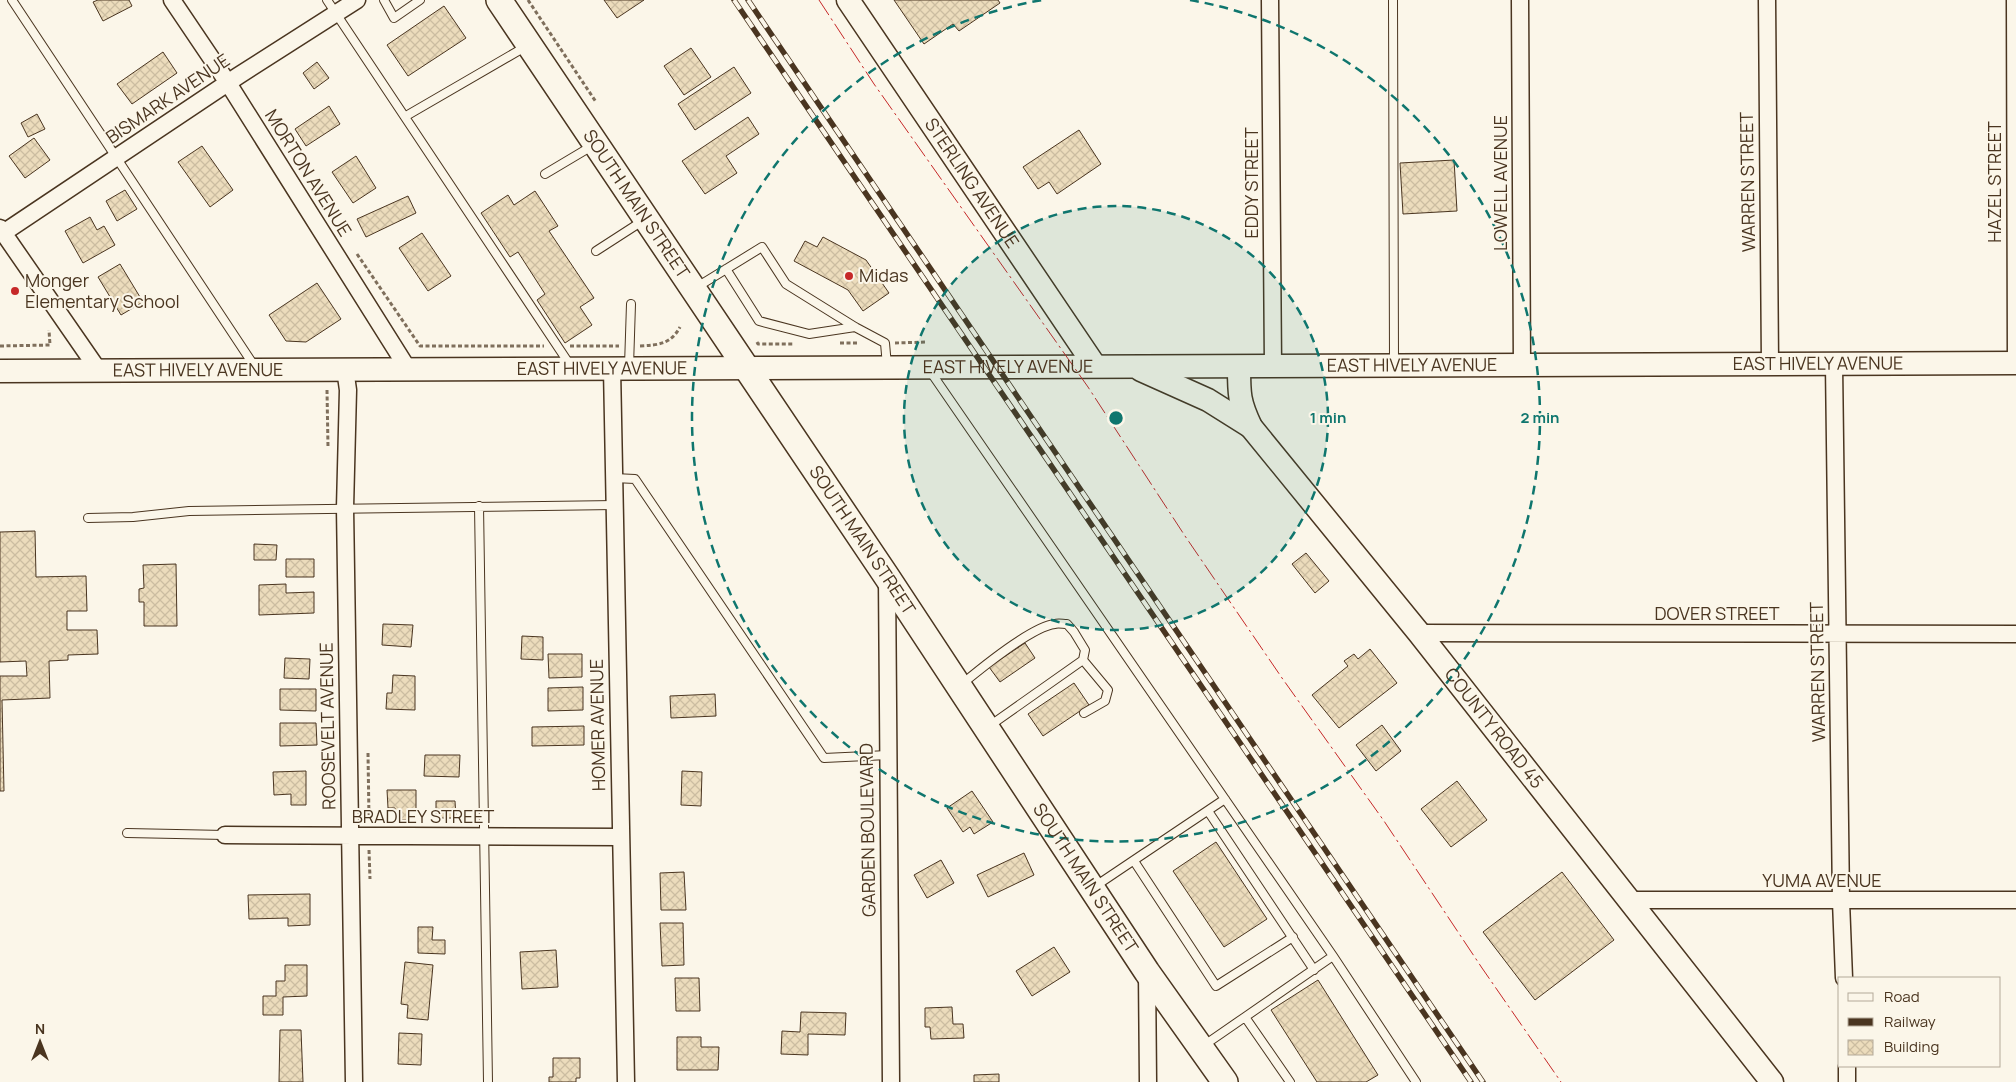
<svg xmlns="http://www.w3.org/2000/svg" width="2016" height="1082" viewBox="0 0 2016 1082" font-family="Manrope,sans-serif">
	<defs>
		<pattern id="building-cross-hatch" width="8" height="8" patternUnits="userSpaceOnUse" patternTransform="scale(1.25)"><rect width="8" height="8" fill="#ecdcbc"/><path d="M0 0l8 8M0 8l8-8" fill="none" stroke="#ccbda1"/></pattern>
	</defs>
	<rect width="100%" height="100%" fill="#fbf6e9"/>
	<!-- building -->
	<path fill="url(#building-cross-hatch)" stroke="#4a3520" d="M98 0H129L132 6 103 21 93 2Z
		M604 0H644L617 18Z
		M894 0H998L1000 3 959 31 953 24 924 44Z
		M444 6 466 38 408 76 387 45Z
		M691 48 711 77 684 95 664 66Z
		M163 52 177 73 132 104 117 84Z
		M317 62 329 78 314 89 303 73Z
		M734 67 751 93 695 130 678 104Z
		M329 106 340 124 306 146 295 129Z
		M37 114 45 129 28 137 21 123Z
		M748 117 759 134 726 156 737 173 705 194 682 161Z
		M1079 130 1101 164 1057 194 1049 182 1038 189 1023 167Z
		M34 138 50 160 25 178 9 156Z
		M202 146 233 190 210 207 178 162Z
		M356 156 376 188 353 203 332 172Z
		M1454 160 1457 211 1403 214 1400 163Z
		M125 190 137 209 117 221 106 201Z
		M535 191 558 226 549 231 594 298 580 307 592 325 565 343 537 300 545 294 518 252 510 257 481 213 508 195 514 205Z
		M408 196 416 213 366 237 357 219Z
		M90 217 97 230 104 226 115 245 83 263 65 231Z
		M422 233 451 276 428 291 399 248Z
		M823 237 866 260 889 293 863 311 848 290 794 261 805 241 817 247Z
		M120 264 143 302 121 315 98 277Z
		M317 283 341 319 306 342 286 341 269 315Z
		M35 531 36 577 86 576 87 611H67V630H97L98 654 68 655V660L49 661 50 698 2 700 4 791H0V676H27L26 661 0 662V532Z
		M254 544 277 545 276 560H254Z
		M1306 553 1329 581 1315 593 1292 564Z
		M286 559H314V577H286Z
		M176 564 177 626H144V602H139V589L144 588 143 565Z
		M286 584V593L314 592V613L259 615V585Z
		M383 624 413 625 411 647 382 645Z
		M522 636 543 637V660L521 659Z
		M1025 643 1035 658 1000 682 989 667Z
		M1370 649 1397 683 1339 728 1312 695 1348 666 1344 661 1354 654 1358 659Z
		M548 654H582V677L549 678Z
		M285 658 310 659 309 679 284 678Z
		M393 675 415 676V710L386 709 387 693H392Z
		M1074 683 1089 705 1043 736 1028 714Z
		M583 687V710L548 711V688Z
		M280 689H316V711L280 710Z
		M715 694 716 716 671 718 670 696Z
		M280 723H316L317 745 280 746Z
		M1382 725 1401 751 1376 771 1356 745Z
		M584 726V745L532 746V727Z
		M425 755H460L459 777 424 776Z
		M306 771V805H291V794L274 795 273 772Z
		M682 771 702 772 701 806 681 805Z
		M1457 781 1487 820 1451 847 1421 809Z
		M387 790H416V810H407V820H395V808H388Z
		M972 791 993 822 974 834 970 827 963 832 947 808Z
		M436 801H455L456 818H436Z
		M1216 842 1267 919 1224 947 1173 871Z
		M1024 853 1034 875 988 897 977 875Z
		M941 860 954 883 927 898 914 875Z
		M684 872 686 910H661L660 873Z
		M1562 872 1614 940 1535 1000 1483 932Z
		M310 894V925L288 926V918L249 919 248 895Z
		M660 923H683L684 965 662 966Z
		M418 927H433L432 940H445V954L418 953Z
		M1054 947 1070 972 1032 996 1016 971Z
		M556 950 558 987 522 989 520 952Z
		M405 962 433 965 428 1020 407 1018 408 1005 401 1004Z
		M285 965H307V996L283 997V1015H263V996H276V981H285Z
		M675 978H699L700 1011H676Z
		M1318 980 1378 1075 1366 1082H1317L1271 1010Z
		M952 1007 953 1024H963L964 1038 931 1039 930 1027H925V1008Z
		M801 1012 846 1013 845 1035 808 1034V1055L781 1054 782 1031 800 1032Z
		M280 1030H301L303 1082H279Z
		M399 1033 422 1034 421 1065 398 1064Z
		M677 1037H701V1047H719L718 1070H677Z
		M553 1058H580V1078H576V1082H549V1077H553Z
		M999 1074V1082H974V1075Z"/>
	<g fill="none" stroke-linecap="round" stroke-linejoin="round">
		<!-- lane casing -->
		<g stroke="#4a3520" stroke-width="10">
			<path id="lane" d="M12 0 255 367
				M327 0 570 365
				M384 0 394 18 420 0
				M1393 0 1394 363
				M406 116 525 47
				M545 174 592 146
				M596 251 644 220
				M726 269 759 321 809 334 855 327
				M697 287 762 247 786 284 855 327 885 343 887 366
				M629 366 631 304
				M930 371 1333 956 1416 1082
				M614 478 635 479 824 758 888 755
				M479 506 488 1082
				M88 518 133 517 189 511 615 505
				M1083 660 1108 690 1105 701 1084 713
				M962 684C980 669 1033 626 1055 624 1058 623 1063 624 1067 624L1074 632 1085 650 1083 660 988 727
				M1208 811 1314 970
				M127 833 225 835
				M1134 861 1216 986 1293 937
				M1094 887 1225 799
				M1245 1017 1333 956
				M1203 1046 1245 1017 1290 1082"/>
		</g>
		<!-- street casing -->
		<g stroke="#4a3520" stroke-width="19">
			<path id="street" d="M172 0 228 83 408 369
				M1270 0 1273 366
				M1520 0 1522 366
				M1767 0 1770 364
				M2015 0 2016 363
				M0 228 99 371
				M3 233 238 76 357 0
				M1834 365 1841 901 1844 978
				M612 368 626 1082
				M345 369 348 390 345 508 354 1082
				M887 579 891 1082
				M1419 633 2016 634
				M225 835 620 837
				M1629 900H2016
				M1147 972 1148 1082
				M1847 1066V1082"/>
		</g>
		<!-- secondary casing -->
		<g stroke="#4a3520" stroke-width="25">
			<g id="secondary">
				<path id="s1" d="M848 0 1095 366"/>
				<path id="s2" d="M1239 367C1239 394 1239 402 1251 427L1419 633 1772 1082"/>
				<path d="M1141 370 1208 400 1251 427"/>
				<path id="s3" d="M0 371 2016 363"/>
			</g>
		</g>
		<!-- primary casing -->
		<g stroke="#4a3520" stroke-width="28">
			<g id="primary">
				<path id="s4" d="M499 0 887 577 1147 972 1225 1082"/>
			</g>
		</g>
		<!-- path -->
		<path stroke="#7f6f5c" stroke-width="3" stroke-dasharray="4 2.5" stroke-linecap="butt" d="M528 0 596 102
			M357 254 420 346H544
			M757 342 758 344H794
			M840 343H859
			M895 343 927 342
			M0 346 50 345 49 330
			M570 346H619
			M640 346C659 345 671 344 680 327
			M327 390 328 447
			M368 753 369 819
			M369 850 370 879"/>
		<!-- lane -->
		<use href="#lane" stroke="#fbf6e9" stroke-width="8"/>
		<!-- street -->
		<use href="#street" stroke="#fbf6e9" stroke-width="16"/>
		<!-- secondary -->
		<use href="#secondary" stroke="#fbf6e9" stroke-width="22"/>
		<!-- primary -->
		<use href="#primary" stroke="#fbf6e9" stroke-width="25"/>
		<!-- rail casing -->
		<g stroke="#4a3520" stroke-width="5.5">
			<path id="rail" d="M734 0 1471 1082
				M748 0 1483 1082"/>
		</g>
		<!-- rail -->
		<use href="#rail" stroke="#fbf6e9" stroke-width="4" stroke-dasharray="11" stroke-linecap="butt"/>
		<!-- power -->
		<path stroke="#c62828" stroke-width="1" stroke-dasharray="18 4 2.5 4" stroke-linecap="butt" d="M819 0 874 84 1088 387 1185 536 1282 678 1384 821 1482 968 1561 1082"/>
	</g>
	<!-- distance rings -->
	<circle cx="1116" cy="418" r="212" fill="#0f766e" fill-opacity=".12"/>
	<g fill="none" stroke="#0f766e" stroke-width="2.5" stroke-dasharray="9 6">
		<circle cx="1116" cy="418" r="212"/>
		<path d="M1190 0A424 424 0 1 1 1042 0"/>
	</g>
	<!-- markers -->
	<g fill="#c62828" stroke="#fbf6e9" stroke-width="2">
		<circle cx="849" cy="276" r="5"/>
		<circle cx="15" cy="291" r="5"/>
	</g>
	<g text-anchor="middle" stroke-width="4" stroke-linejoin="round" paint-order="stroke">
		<!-- street labels -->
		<g font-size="18" fill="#4a3520" stroke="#fbf6e9">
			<text transform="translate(168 99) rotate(-34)" y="6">BISMARK AVENUE</text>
			<text transform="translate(308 173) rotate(58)" y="6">MORTON AVENUE</text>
			<text transform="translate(1748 182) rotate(-91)" y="6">WARREN STREET</text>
			<text transform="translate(1995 182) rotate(-90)" y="6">HAZEL STREET</text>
			<text transform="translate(1252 183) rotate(-90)" y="6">EDDY STREET</text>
			<text transform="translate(1501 183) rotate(-90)" y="6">LOWELL AVENUE</text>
			<text dy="6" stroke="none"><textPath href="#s1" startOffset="221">STERLING AVENUE</textPath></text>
			<text dy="6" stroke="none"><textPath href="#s4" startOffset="246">SOUTH MAIN STREET</textPath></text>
			<text dy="6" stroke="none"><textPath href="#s3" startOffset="1818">EAST HIVELY AVENUE</textPath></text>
			<text dy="6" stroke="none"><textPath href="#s3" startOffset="1412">EAST HIVELY AVENUE</textPath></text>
			<text dy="6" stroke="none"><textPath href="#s3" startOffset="1008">EAST HIVELY AVENUE</textPath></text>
			<text dy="6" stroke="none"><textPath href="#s3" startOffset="602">EAST HIVELY AVENUE</textPath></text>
			<text dy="6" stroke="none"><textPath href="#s3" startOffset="198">EAST HIVELY AVENUE</textPath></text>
			<text dy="6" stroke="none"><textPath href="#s4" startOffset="651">SOUTH MAIN STREET</textPath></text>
			<text x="1717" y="620">DOVER STREET</text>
			<text transform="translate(1818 672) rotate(-91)" y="6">WARREN STREET</text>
			<text transform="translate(598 725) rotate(-91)" y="6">HOMER AVENUE</text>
			<text transform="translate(328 726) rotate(-91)" y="6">ROOSEVELT AVENUE</text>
			<text dy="6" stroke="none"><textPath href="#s2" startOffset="449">COUNTY ROAD 45</textPath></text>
			<text x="423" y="823">BRADLEY STREET</text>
			<text transform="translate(868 830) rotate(-91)" y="6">GARDEN BOULEVARD</text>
			<text dy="6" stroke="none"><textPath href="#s4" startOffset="1056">SOUTH MAIN STREET</textPath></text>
			<text x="1822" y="887">YUMA AVENUE</text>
		</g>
		<!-- poi labels -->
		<g font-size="18" fill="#4a3520" stroke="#fbf6e9" text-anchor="start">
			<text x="859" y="282">Midas</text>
			<text x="25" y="287">Monger<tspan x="25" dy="21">Elementary School</tspan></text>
		</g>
	</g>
	<circle cx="1116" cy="418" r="8" fill="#0f766e" stroke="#fbf6e9" stroke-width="2.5"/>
	<g font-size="15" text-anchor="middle" font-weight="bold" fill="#0f766e" stroke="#fbf6e9" stroke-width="4" stroke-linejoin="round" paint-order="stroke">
		<text x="1328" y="423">1 min</text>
		<text x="1540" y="423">2 min</text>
	</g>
	<!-- legend -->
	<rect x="1838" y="977" width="162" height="90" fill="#fbf6e9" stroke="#b4a999"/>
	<rect x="1848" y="993" width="25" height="8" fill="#fbf6e9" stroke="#b4a999"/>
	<text x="1884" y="1002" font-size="15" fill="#4a3520">Road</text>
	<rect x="1848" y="1018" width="25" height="8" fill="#4a3520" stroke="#b4a999"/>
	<text x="1884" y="1027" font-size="15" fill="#4a3520">Railway</text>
	<rect x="1848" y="1040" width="25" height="15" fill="url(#building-cross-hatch)" stroke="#b4a999"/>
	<text x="1884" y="1052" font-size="15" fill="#4a3520">Building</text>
	<!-- north arrow -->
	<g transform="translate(40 1042)" stroke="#fbf6e9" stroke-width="4" paint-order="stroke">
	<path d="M0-4L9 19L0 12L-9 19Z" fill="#4a3520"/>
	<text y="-8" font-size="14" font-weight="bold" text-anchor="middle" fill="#4a3520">N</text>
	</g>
</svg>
